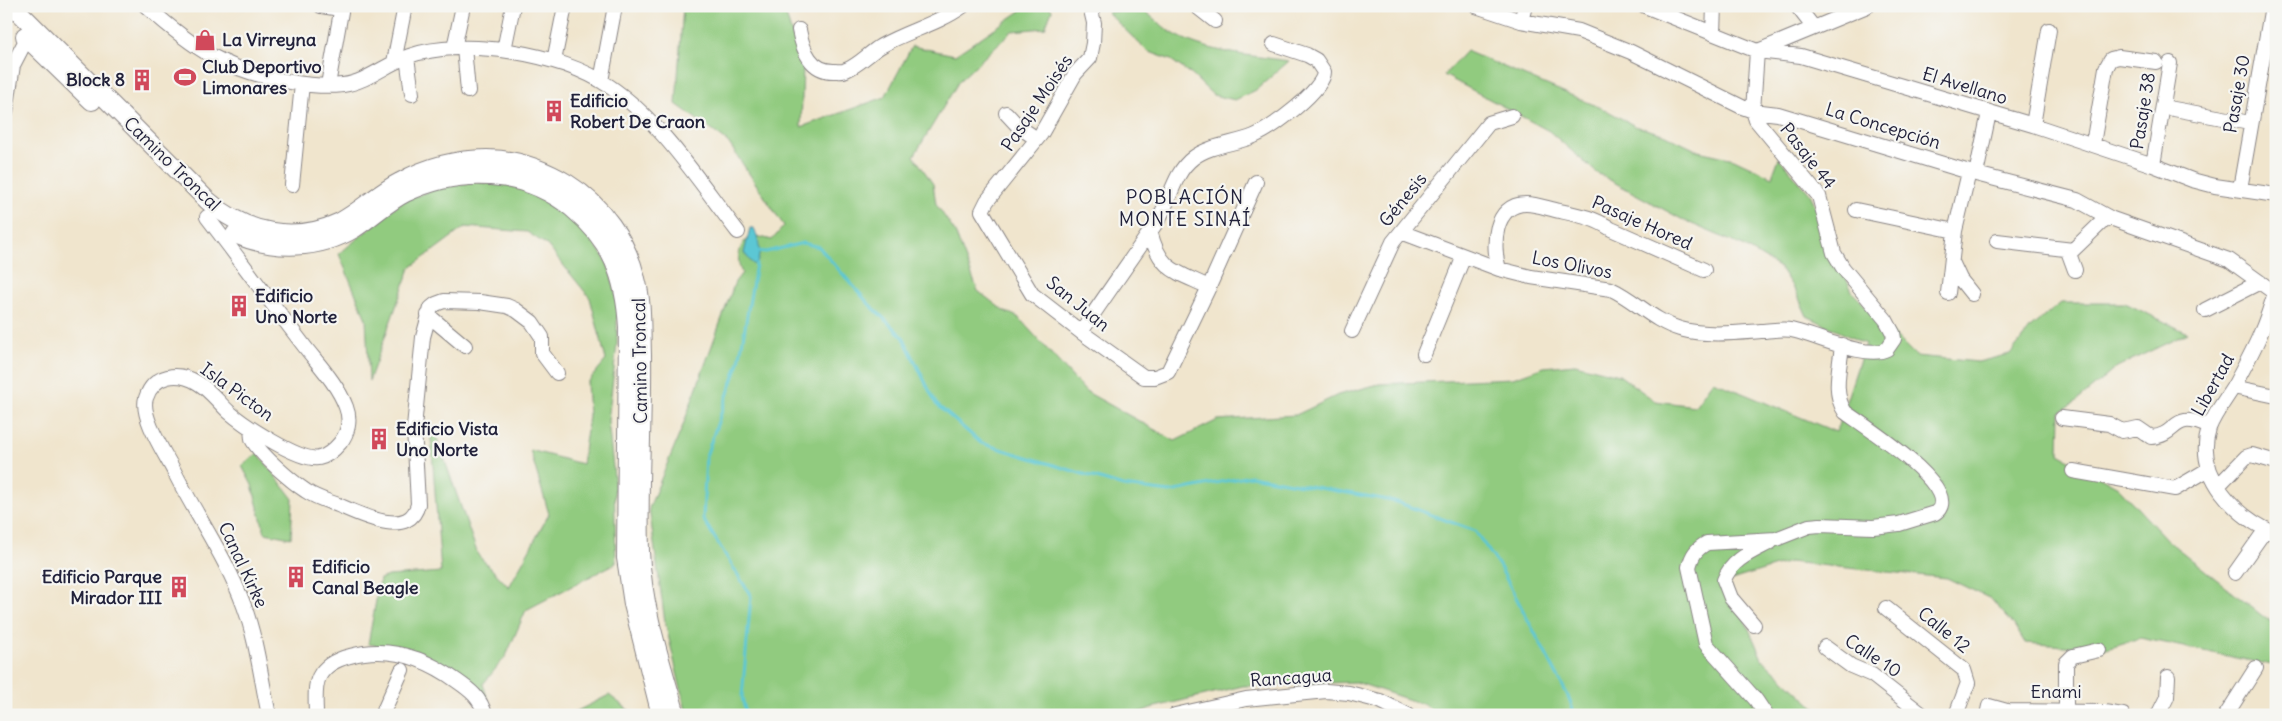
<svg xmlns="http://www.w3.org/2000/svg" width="2282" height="721" viewBox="0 0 2282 721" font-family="Delius,sans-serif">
	<rect width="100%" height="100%" fill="#f6f6f2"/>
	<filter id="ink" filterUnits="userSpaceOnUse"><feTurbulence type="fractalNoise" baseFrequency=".02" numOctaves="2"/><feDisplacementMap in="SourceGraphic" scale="10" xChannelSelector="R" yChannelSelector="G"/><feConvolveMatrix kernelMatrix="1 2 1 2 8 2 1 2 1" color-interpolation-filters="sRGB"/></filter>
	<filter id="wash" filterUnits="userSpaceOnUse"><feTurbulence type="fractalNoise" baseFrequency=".0096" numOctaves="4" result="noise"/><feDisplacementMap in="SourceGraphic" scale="20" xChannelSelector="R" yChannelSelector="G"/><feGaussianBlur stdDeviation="1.12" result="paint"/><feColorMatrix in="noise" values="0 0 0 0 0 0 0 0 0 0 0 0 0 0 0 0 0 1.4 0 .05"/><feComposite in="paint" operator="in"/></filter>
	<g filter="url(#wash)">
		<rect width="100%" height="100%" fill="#f0e5cd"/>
		<!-- green -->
		<path fill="#91cb7f" stroke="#5a765d" d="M683 6H783L803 68 801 127 885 97 912 46 955 55 1028 6H1049L1052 10 1045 28 1012 31 959 81 914 156 933 184 936 204 955 232 978 291 1004 311 1018 317 1085 391 1175 441 1218 420 1296 415 1338 395 1379 384 1513 378 1544 367 1575 364 1619 375 1655 401 1695 406 1713 381 1836 432 1865 344 1807 316 1796 292 1780 268 1743 246 1685 221 1597 173 1549 131 1444 75 1466 51 1606 110 1635 126 1663 134 1698 151 1734 159 1772 177 1779 158 1810 194 1833 243 1830 244 1853 293 1916 356 1978 362 2010 354 2031 327 2061 303H2125L2188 333 2117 367 2077 401 2060 412 2059 454 2118 487 2167 540 2265 618 2276 624V666L2140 638 2103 649 2025 643 2014 625 1991 599 1947 578 1789 562 1728 581 1762 659 1823 715H1439L1425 705 1356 682 1243 686 1151 708 1133 715H687L665 622 649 508 682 428 735 282 742 273C735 260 739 241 753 235L772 240 784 226 728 142 676 104Z
			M1142 9C1151 16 1160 24 1169 31 1204 53 1249 55 1289 61L1256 90 1235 100 1213 95 1192 75 1171 60 1147 51 1107 12Z
			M474 182 507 185 532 192 569 215 588 234 607 262 615 290 617 307V344L608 421 614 476 616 563 526 610 506 656 483 684 491 710 573 713 609 695 635 715H491L475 690 422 652 368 644 380 579 388 576 441 572 430 425 432 424 478 555 509 587 549 514 530 450 582 464 589 416 587 383 606 360 590 298 547 245 527 232 465 227 410 268 369 381 366 319 339 254 402 201 439 188Z
			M258 453 293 499 291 538 265 533 252 485 242 466Z"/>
		<!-- water -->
		<path fill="#5cc7d4" stroke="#3f7488" d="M750 228H753C759 234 762 257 756 264H753L744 253Z"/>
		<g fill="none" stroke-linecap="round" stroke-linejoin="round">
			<!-- stream -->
			<path stroke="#5cc7d4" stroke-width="3" d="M756 251 766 252 803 243 819 247 869 304 903 337 936 404 981 443 1123 486 1170 492 1251 476 1394 501 1475 531 1500 567 1567 694 1575 715
				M746 715 742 697 751 596 703 519 706 456 739 362 756 264"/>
		</g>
	</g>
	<g filter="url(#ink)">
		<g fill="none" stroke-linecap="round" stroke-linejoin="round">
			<!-- minor casing -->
			<g stroke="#898484" stroke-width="16">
				<path id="minor" d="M146 6C194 49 226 71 291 82 307 85 327 87 343 85 367 82 386 64 409 56 464 37 561 53 609 86 661 121 700 183 738 232
					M321 6 341 9
					M1090 6 1094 23 1093 43 1090 58 1075 74 1041 134 987 201 982 211 1032 294 1081 332 1144 377H1155L1168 372 1209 287 1256 182
					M1196 6 1215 21
					M1476 6 1521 21 1579 31 1631 52 1742 107 1753 111 1778 114 1976 174 2077 200 2110 218 2229 260 2275 293
					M1645 6 1757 51 1801 56 2033 125 2153 165 2192 180 2215 186 2276 195
					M1797 6 1814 28
					M1521 21 1525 6
					M799 30C803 51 811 72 835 71 838 71 843 72 846 70 859 65 869 53 881 46 907 31 938 24 963 6
					M1713 33 1714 6
					M454 48 463 6
					M464 48 468 91
					M504 50 513 6
					M1758 51 1867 6
					M407 57 412 94
					M554 61 565 6
					M394 62 405 6
					M601 81 615 6
					M328 85 342 6
					M2163 107 2250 123
					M6 112 13 65 27 38
					M1006 113 1019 127 1037 139
					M2033 125 2049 30
					M2093 144 2106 68 2111 59 2119 57 2156 62
					M2153 165 2170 63
					M1976 174 1989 113
					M292 185 302 84
					M2240 189 2272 6
					M1856 210 1955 231
					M207 217C240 260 272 304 305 347 319 365 338 385 346 407 351 420 348 433 340 443 334 450 328 456 319 458 300 462 244 425 229 412 219 403 210 390 198 383 178 371 154 374 146 398 140 417 166 455 175 473 197 517 227 559 244 606 257 641 261 679 269 715
					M1150 231C1160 271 1175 271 1209 287
					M1401 232 1499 269 1531 277 1611 289C1635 300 1653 321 1680 329 1705 336 1735 333 1761 331 1770 331 1781 328 1791 330 1816 335 1866 360 1887 349L1894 339 1893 333 1886 320 1843 268 1834 253 1819 196 1756 120 1753 111 1757 51
					M1997 241 2073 250 2101 223 2110 218
					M2068 251 2075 270
					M1953 264 1960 279 1972 294
					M1499 269C1492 247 1493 204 1526 204 1537 204 1549 209 1560 211 1579 215 1595 218 1611 229L1704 270
					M2276 288C2267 325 2252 353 2234 386 2226 399 2214 414 2209 428 2194 475 2236 517 2276 534
					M1948 293 1955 231 1969 172
					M2205 310 2260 282
					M428 315 465 346
					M1352 331 1393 242 1489 123 1512 116
					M1081 332C1105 296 1131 260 1156 223 1170 203 1173 173 1193 158 1210 145 1235 144 1254 136 1271 129 1324 90 1324 72L1316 60 1307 55 1274 44
					M1424 354 1464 256
					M2233 387 2276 396
					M2062 418 2109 424 2122 431 2138 428 2151 437C2179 436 2171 409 2209 427
					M251 430C252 434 251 438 253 441 263 457 291 481 306 491 316 498 328 501 338 505 359 514 410 540 418 504L414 427 423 337 431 308 436 304 444 301 480 302 507 306 516 310 532 322 542 337V353L557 373
					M2073 471 2175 489 2209 469
					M2218 486 2246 457 2252 455 2276 462
					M2235 573 2266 529
					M1886 608 1964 670 1968 683 1956 715
					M1754 625 1731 598 1724 580C1732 559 1752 552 1771 542
					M1825 647 1851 666 1872 675 1923 715
					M2066 711V663L2073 656 2099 650
					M316 715C316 703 314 687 319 677 325 665 338 659 350 656 389 645 425 658 457 681 470 690 481 698 485 715
					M382 715 402 670
					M1175 715 1246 699 1326 691 1349 693 1380 701 1408 715
					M1766 715 1756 700 1706 644 1689 567C1692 555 1696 549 1707 543L1776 539 1809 526 1820 525 1873 527 1899 524 1935 513C1968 491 1861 424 1845 412 1832 392 1840 368 1842 345
					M1987 715 1989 706 2007 711 2104 712 2123 715
					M2158 715 2167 697 2168 677
					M2226 715 2256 668"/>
			</g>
			<!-- major casing -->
			<g stroke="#898484" stroke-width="20">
				<path id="major" d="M13 6 207 200C244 233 294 244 340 222 361 211 378 193 400 182 427 167 456 159 487 159 515 159 543 169 568 184 602 205 627 241 636 279 643 304 641 330 642 355 643 420 638 486 640 551 642 607 661 662 676 715
					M25 36 92 101
					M235 234C274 251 319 250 355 228 372 217 387 202 405 193 459 167 525 169 572 208 612 241 625 277 628 327L626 558 633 604 661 715"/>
			</g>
			<!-- minor -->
			<use href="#minor" stroke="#fff" stroke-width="14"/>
			<!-- major -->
			<use href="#major" stroke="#fff" stroke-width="18"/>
		</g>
	</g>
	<!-- icons -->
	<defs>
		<g id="shop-bare" transform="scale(1.725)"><path d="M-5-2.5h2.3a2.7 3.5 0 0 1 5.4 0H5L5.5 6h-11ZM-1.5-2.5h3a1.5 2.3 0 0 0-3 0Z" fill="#d1495b" stroke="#f6f6f2" stroke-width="2.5" paint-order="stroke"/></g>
		<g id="stadium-bare" transform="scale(1.725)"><path d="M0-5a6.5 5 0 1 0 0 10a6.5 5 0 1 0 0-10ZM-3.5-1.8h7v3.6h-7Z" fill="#d1495b" stroke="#f6f6f2" stroke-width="2.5" paint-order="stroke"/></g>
		<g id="building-bare" transform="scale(1.725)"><path d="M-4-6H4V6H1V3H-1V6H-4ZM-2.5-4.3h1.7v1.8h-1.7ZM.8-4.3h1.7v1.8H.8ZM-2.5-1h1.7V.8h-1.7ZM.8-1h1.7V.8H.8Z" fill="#d1495b" stroke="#f6f6f2" stroke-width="2.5" paint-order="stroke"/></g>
	</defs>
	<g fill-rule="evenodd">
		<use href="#shop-bare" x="205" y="40"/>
		<use href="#stadium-bare" x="185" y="77"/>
		<use href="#building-bare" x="142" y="80"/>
		<use href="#building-bare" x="554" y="111"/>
		<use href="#building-bare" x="239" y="306"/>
		<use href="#building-bare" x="379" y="439"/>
		<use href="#building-bare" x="296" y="577"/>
		<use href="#building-bare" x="179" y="587"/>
	</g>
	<g text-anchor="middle" stroke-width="4.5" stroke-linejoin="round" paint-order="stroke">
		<!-- poi labels -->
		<g font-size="18" font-weight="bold" fill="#22223b" stroke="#f6f6f2" text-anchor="start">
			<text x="222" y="46">La Virreyna</text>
			<text x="202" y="73">Club Deportivo<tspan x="202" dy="21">Limonares</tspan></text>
			<text x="125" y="86" text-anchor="end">Block 8</text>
			<text x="570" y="107">Edificio<tspan x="570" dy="21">Robert De Craon</tspan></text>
			<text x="255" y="302">Edificio<tspan x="255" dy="21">Uno Norte</tspan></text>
			<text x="396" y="435">Edificio Vista<tspan x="396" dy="21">Uno Norte</tspan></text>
			<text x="312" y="573">Edificio<tspan x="312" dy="21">Canal Beagle</tspan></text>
			<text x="162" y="583" text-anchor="end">Edificio Parque<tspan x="162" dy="21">Mirador III</tspan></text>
		</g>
		<!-- street labels -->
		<g font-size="18" fill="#22223b" stroke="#f6f6f2">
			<text transform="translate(1965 86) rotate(17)" y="6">El Avellano</text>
			<text transform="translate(2237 94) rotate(-80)" y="6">Pasaje 30</text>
			<text transform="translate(1037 103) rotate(-56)" y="6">Pasaje Moisés</text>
			<text transform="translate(2143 111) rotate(-81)" y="6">Pasaje 38</text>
			<text transform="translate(1883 126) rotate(17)" y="6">La Concepción</text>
			<text transform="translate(1808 156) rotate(52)" y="6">Pasaje 44</text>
			<text transform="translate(172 164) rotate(44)" y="6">Camino Troncal</text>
			<text transform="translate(1403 200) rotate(-51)" y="6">Génesis</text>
			<text transform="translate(1642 223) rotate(24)" y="6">Pasaje Hored</text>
			<text transform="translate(1572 265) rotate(11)" y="6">Los Olivos</text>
			<text transform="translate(1078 304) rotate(39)" y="6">San Juan</text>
			<text transform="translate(640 361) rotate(-91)" y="6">Camino Troncal</text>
			<text transform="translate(2213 385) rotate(-61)" y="6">Libertad</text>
			<text transform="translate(237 392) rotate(36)" y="6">Isla Picton</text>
			<text transform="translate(243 565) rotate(65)" y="6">Canal Kirke</text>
			<text transform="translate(1944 630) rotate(39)" y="6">Calle 12</text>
			<text transform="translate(1873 656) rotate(33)" y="6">Calle 10</text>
			<text transform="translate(1291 678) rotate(-4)" y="6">Rancagua</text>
			<text x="2056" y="698">Enami</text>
		</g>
		<!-- neighbourhood labels -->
		<g font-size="19" letter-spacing="1" fill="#22223b" stroke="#f6f6f2">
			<text x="1185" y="204">POBLACIÓN<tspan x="1185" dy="22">MONTE SINAÍ</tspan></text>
		</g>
	</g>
	<!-- margin -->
	<rect width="2282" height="721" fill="none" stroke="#f6f6f2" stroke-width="25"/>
</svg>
